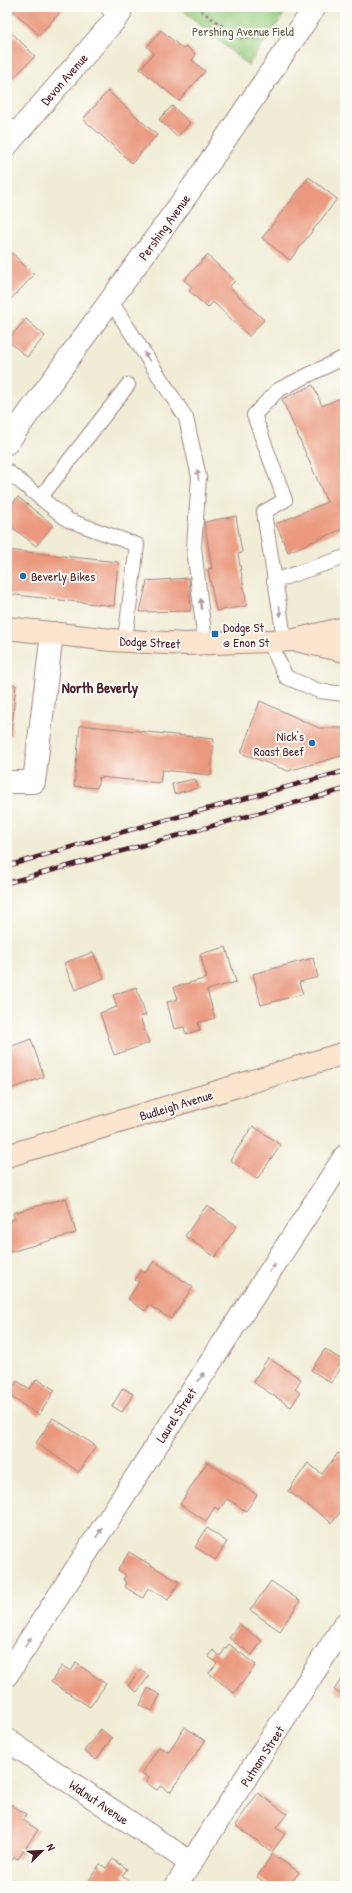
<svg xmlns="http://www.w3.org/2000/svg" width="352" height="1893" viewBox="0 0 352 1893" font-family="'Patrick Hand',sans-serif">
	<rect width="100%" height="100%" fill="#fdfcf7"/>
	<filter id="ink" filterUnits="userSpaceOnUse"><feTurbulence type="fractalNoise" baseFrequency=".025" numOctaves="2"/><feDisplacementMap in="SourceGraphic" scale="8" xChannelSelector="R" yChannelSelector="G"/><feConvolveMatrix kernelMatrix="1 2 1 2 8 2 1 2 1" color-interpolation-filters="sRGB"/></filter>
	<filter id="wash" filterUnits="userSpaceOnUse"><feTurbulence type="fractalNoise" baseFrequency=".012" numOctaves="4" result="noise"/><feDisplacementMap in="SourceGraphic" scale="16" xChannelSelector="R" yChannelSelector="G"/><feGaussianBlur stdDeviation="0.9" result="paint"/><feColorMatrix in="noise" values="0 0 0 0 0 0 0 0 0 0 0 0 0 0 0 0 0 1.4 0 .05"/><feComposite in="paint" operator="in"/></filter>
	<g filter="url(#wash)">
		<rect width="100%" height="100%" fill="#f0ecd5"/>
		<!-- green -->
		<path fill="#95cb7d" stroke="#707554" d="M179 7H289L248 65Z"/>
		<g id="blocks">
			<!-- building -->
			<path fill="#ea997e" d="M13 7H63L64 8 39 35 11 9Z
				M7 28 35 56 11 81 7 77Z
				M161 30 183 49 186 46 196 55 192 60 205 71 179 101 140 69 154 53 147 47Z
				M108 91 157 135 132 163 83 119Z
				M172 106 190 123 177 137 159 119Z
				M309 177 337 199 290 260 262 238Z
				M7 248 34 275 12 298 7 292Z
				M207 255 235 281 229 287 264 320 249 336 213 302 208 308 189 291 192 287 184 280Z
				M26 319 45 336 27 357 7 340Z
				M313 385 322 406 345 396V528L288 552 276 524 327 502 282 399Z
				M18 497 53 525 36 546 12 527 7 532V511Z
				M236 516 242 553 238 554 247 606 216 611 208 569 212 568 204 522Z
				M7 550 118 562 114 606 7 594Z
				M189 578 191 611 140 612 147 581Z
				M7 684 16 685 11 736 7 735Z
				M260 701 319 728H345V755L288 771 241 753Z
				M80 725 214 739 211 775 162 770 160 783 99 777 97 788 74 786Z
				M195 779 198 788 174 794 172 784Z
				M226 947 236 982 207 990 215 1018 198 1023 200 1030 186 1034 184 1027 174 1029 167 1002 178 999 174 987 207 978 200 954Z
				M93 952 104 978 75 990 64 963Z
				M313 958 318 977 299 982 303 994 261 1005 253 974Z
				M136 987 146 1015 140 1017 149 1043 114 1055 100 1013 117 1007 113 995Z
				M31 1039 44 1077 13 1088 7 1069V1048Z
				M253 1126 281 1145 257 1179 230 1160Z
				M66 1198 76 1233 7 1253V1221L15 1219 13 1213Z
				M207 1205 237 1226 215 1257 185 1236Z
				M154 1261 193 1287 171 1319 149 1305 145 1311 128 1299 139 1282 135 1280 141 1270 145 1273Z
				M325 1349 345 1362 331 1383 311 1370Z
				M268 1358 301 1379 295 1389 300 1393 291 1407 253 1382Z
				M37 1379 55 1390 39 1415 8 1395 17 1381 30 1389Z
				M123 1388 133 1394 122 1412 112 1406Z
				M53 1418 96 1446 79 1472 36 1443Z
				M338 1453 345 1458V1514L341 1511 332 1523 288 1491 308 1463 322 1474Z
				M207 1462 257 1495 246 1511 227 1499 219 1510 215 1507 206 1521 180 1504Z
				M207 1528 227 1542 215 1560 195 1547Z
				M129 1552 179 1582 168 1600 148 1588 143 1598 125 1587 127 1583 123 1580 126 1575 118 1570Z
				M271 1581 300 1601 280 1631 250 1610Z
				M239 1624 262 1641 252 1655 229 1638Z
				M229 1644 256 1665 234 1693 209 1673 217 1663 208 1656 213 1650 220 1656Z
				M76 1663 106 1684 90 1707 51 1682 62 1666 71 1671Z
				M140 1669 149 1676 137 1692 128 1686Z
				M345 1674V1697L334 1690Z
				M148 1688 160 1695 152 1711 140 1705Z
				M185 1727 205 1741 170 1792 160 1786 157 1790 146 1783 149 1778 142 1773 159 1747 168 1752Z
				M101 1729 112 1738 96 1760 84 1751Z
				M258 1793 287 1814 276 1828 285 1834 272 1852 235 1825Z
				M7 1802 26 1814 23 1820 38 1830 18 1859 14 1857 12 1860 7 1857Z
				M272 1854 299 1872 289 1886H270L257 1877Z
				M113 1859 127 1869 122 1876 129 1882 126 1886H85L100 1864 106 1868Z"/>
		</g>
	</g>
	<g filter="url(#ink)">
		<use href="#blocks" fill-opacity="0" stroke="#9d8680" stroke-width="1"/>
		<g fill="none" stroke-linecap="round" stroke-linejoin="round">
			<!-- service casing -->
			<g stroke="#9d8680" stroke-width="16">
				<path id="service" d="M110 300 186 418 199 477 194 547 205 643
					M7 471 68 520 137 545 125 640
					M40 498 128 385
					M274 581 345 557
					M284 640C279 597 270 555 264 512L285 500 254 415 278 390 345 357
					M269 641 286 677 319 691 345 694"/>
			</g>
			<!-- minor casing -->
			<g stroke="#9d8680" stroke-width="24">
				<path id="minor" d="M7 145 120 14 112 7
					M7 443 192 188 315 7
					M7 782H34L52 633
					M7 1675 345 1156
					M7 1740 191 1863
					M176 1886 345 1624"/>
			</g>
			<!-- secondary casing -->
			<g stroke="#9d8680" stroke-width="24">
				<path id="secondary" d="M7 628 111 640 185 644 295 640 345 628
					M300 641 345 651
					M7 1156 345 1053"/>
			</g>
			<!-- path -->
			<path stroke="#9d8680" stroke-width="2.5" stroke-dasharray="3 3" stroke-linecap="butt" d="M196 7 239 38H263"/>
			<!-- service -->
			<use href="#service" stroke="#fff" stroke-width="14"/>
			<!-- minor -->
			<use href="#minor" stroke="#fff" stroke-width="22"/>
			<!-- secondary -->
			<use href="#secondary" stroke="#fce5cf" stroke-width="22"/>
			<!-- rail casing -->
			<g stroke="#4a1f2b" stroke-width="4.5">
				<path id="rail" d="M7 866 119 833 345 771
					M7 883 345 789"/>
			</g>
			<!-- rail -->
			<use href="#rail" stroke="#fdfcf7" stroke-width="3" stroke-dasharray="9" stroke-linecap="butt"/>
		</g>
		<!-- one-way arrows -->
		<defs><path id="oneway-solid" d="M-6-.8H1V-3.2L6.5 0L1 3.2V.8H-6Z"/></defs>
		<g fill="#ae9aa0">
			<use href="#oneway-solid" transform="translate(147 357) rotate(-123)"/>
			<use href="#oneway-solid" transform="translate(198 475) rotate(-97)"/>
			<use href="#oneway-solid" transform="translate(201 604) rotate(-97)"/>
			<use href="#oneway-solid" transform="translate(280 611) rotate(83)"/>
			<use href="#oneway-solid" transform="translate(272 1268) rotate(-57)"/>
			<use href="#oneway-solid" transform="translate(201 1377) rotate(-57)"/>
			<use href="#oneway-solid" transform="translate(99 1533) rotate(-57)"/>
			<use href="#oneway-solid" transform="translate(28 1642) rotate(-57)"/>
		</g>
	</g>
	<!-- markers -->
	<g fill="#1f6fb2" stroke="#fdfcf7" stroke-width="1.5">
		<circle cx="23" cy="576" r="4"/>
		<rect x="211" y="630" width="8" height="8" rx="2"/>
		<circle cx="312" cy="743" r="4"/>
	</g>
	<g text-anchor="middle" stroke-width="4" stroke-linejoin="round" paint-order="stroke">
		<!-- park labels -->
		<g font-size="13" fill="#645b48" stroke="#fdfcf7">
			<text x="243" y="36">Pershing Avenue Field</text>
		</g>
		<!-- street labels -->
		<g font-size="13" fill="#4a1f2b" stroke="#fdfcf7">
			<text transform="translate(64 79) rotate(-49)" y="5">Devon Avenue</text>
			<text transform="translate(164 227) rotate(-54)" y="5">Pershing Avenue</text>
			<text transform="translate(150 642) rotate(3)" y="5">Dodge Street</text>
			<text transform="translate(176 1105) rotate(-17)" y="5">Budleigh Avenue</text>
			<text transform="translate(176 1415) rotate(-57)" y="5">Laurel Street</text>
			<text transform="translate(262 1756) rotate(-57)" y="5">Putnam Street</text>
			<text transform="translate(99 1802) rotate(34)" y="5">Walnut Avenue</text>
		</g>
		<!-- poi labels -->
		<g font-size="13" fill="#4a1f2b" stroke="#fdfcf7" text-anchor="start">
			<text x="31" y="581">Beverly Bikes</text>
			<text x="223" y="632">Dodge St<tspan x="223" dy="15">@ Enon St</tspan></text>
			<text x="304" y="741" text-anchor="end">Nick's<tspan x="304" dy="15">Roast Beef</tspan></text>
		</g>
		<!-- quarter labels -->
		<g font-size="15" font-weight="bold" fill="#4a1f2b" stroke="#fdfcf7">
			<text x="100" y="693">North Beverly</text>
		</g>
	</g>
	<!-- margin -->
	<rect width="352" height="1893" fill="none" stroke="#fdfcf7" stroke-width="24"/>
	<!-- north arrow -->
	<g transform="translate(42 1851) rotate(66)" stroke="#fdfcf7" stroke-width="3" paint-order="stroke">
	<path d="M0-3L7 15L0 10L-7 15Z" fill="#4a1f2b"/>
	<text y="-6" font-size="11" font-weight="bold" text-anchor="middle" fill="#4a1f2b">N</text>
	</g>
</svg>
